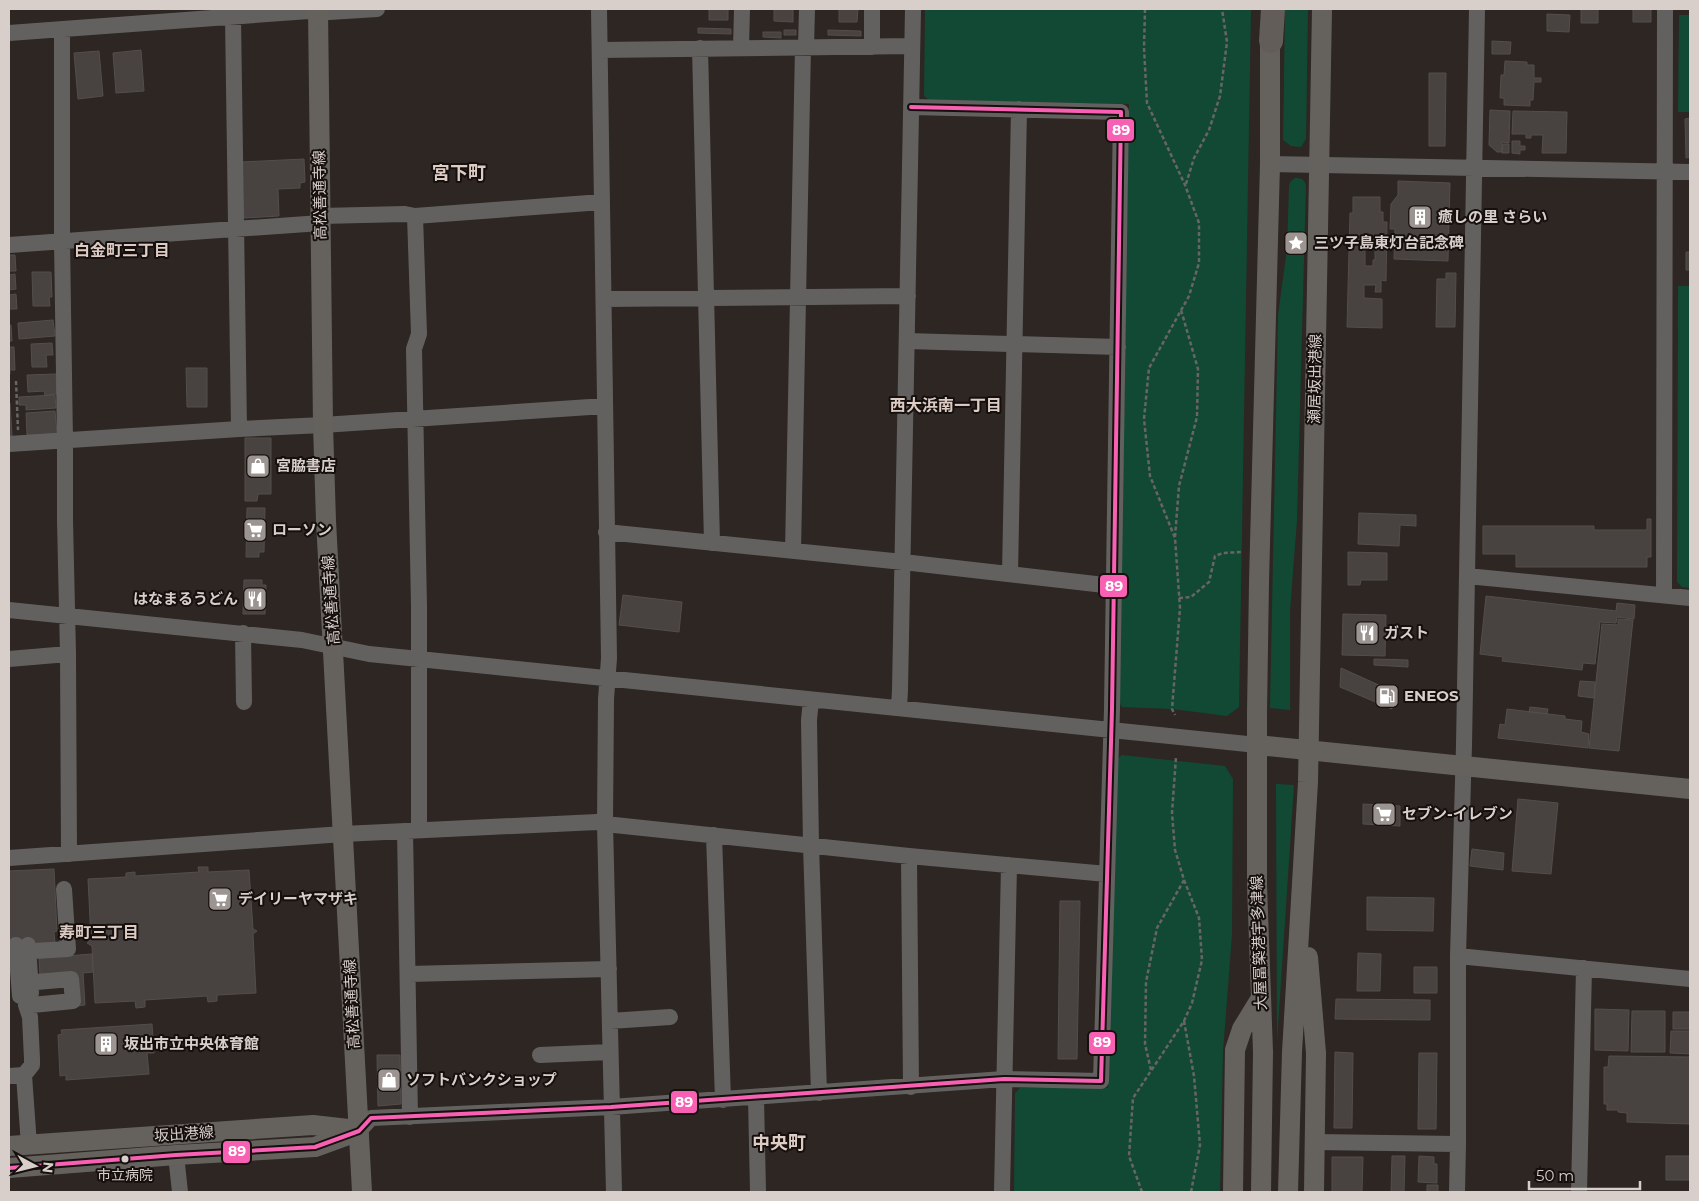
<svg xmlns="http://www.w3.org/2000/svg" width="1699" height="1201" viewBox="0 0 1699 1201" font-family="Montserrat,'Noto Sans JP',sans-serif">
	<rect width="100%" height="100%" fill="#2d2623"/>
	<!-- green -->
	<path fill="#124934" d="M925 9H1251L1239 707 1227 716 1172 709 1122 707 1119 702 1129 104 929 100 924 96Z
		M1285 9H1308L1306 139 1301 147 1291 146 1283 140Z
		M1679 15H1690V112H1678Z
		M1295 178C1301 178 1304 179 1306 185L1297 520 1290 611V710L1270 708 1278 315 1287 249 1289 185 1291 181Z
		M1678 286H1690V588L1682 587 1677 582Z
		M1122 755 1225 766 1233 779 1232 934 1223 1052 1220 1192H1014L1015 1093 1020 1088H1108L1117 759Z
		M1276 784 1294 785 1277 1042Z"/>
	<!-- building -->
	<path fill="#484340" stroke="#544e4b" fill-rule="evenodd" d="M709 9H728V20H709Z
		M774 9H793V22L774 21Z
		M839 9H858L857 22H839Z
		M1581 9H1598V23H1581Z
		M1633 9H1651V22H1633Z
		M1547 14 1570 15 1569 32 1547 31Z
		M698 28 731 29V34L698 33Z
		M784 30H796V35H784Z
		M828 30 861 31V36L828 35Z
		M763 32H781V38L763 37Z
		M1492 41 1511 42 1510 54H1492Z
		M141 50 144 91 116 93 113 53Z
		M99 51 103 96 78 99 74 53Z
		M1505 61 1527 62V65H1534V78H1541V82H1534L1533 100H1530V106L1504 105V98H1500L1501 75H1504Z
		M1429 73H1446L1445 146H1429Z
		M1490 110 1510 111 1509 143 1502 142V152H1497L1489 145Z
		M1513 111 1567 112 1566 153H1542L1543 135H1531V138H1526V134H1512Z
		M1690 118V157L1686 158 1685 119Z
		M1512 141H1520V146H1525V150H1520V154L1512 153Z
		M1503 144H1509V153H1502Z
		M304 159 305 182 300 183V188L278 189 279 216 244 218 241 162Z
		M1398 181 1450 183 1448 261 1394 259 1395 229H1390L1391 204 1398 195Z
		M1353 197H1380V212H1383V222H1387L1386 281 1381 280V292H1375L1376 285H1364V298L1382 299V328L1347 327 1350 213H1353ZM1365 243H1375V260H1373V266H1365Z
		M1686 252H1690V270H1686Z
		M9 255H15L16 271H9Z
		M32 272H51L52 297H49L50 306H33Z
		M1446 273H1456L1455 327H1436L1437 279H1446Z
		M15 274 16 289 9 290V275Z
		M16 294 17 309H9V295Z
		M53 320 55 336 19 339 18 323Z
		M9 325H11L12 341H9Z
		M52 343 53 355H46L47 367H32L31 344Z
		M9 347H14L15 370H10V374H9Z
		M186 368H207V407H187Z
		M56 374 57 394 45 395 44 391 28 392 27 375Z
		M55 395 56 408 26 410V405H19V397Z
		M9 403H10L12 436H9Z
		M55 411 57 434 27 435 26 413Z
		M245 438H271V494H258L257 501H245Z
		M247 508H265L264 552H259V557H246Z
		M1359 513 1416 515V526L1400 525 1399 546 1358 544Z
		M1647 519H1651V557H1647V567H1516V554H1483V526H1594V530H1647Z
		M1348 552 1387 553V580H1361L1360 585H1348Z
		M244 580H262V585H266L265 614H243Z
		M623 595 682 602 679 632 619 625Z
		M1486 596 1616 611 1617 603 1635 605 1634 619 1617 617 1616 623 1600 622 1595 664 1583 663 1582 670 1502 661 1503 657 1480 654Z
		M1343 614 1386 615 1385 656 1342 655Z
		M1618 619 1633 620 1619 751 1589 748 1602 624 1618 625Z
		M1374 659 1408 660V667L1374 665Z
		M1341 668 1392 691V709L1340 687Z
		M1580 681 1595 682 1594 698 1578 696Z
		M1530 707 1548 709 1547 714 1529 712Z
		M1507 709 1565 716V719L1582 721 1581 732 1589 734 1588 748 1498 738 1500 724 1505 725Z
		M1518 799 1558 803 1551 874 1512 871Z
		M1363 804 1400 806V826L1363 824Z
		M1472 849 1504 853 1503 870 1470 866Z
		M198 867H208V872L249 870 253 929 257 931 253 934 256 993 217 995V1001L208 1002 207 996 145 1000V1007L136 1008 135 1001 95 1003 92 946 87 943 91 939 88 879 126 877V873L135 872V876L199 872Z
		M54 869 57 931 54 932 55 943 9 946V871Z
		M1367 897 1434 898 1433 931 1367 930Z
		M1060 901H1080L1077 1059H1058Z
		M1358 953 1381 954 1380 991H1357Z
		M92 954 93 972 83 973 85 1005 78 1006 76 973 40 976 39 958Z
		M1414 967H1437V993H1414Z
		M1336 999 1430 1000V1020L1335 1019Z
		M1595 1009 1629 1010 1628 1051 1595 1050Z
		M1632 1011H1665V1052H1631Z
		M1673 1012H1690V1029H1673Z
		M152 1024 154 1053H147L149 1074 66 1080V1075L60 1076 58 1035 62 1034 61 1030Z
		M1671 1031H1690V1054L1670 1053Z
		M1335 1052 1353 1053 1352 1128H1334Z
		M1419 1053H1437L1436 1129H1418Z
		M377 1055H400L401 1104 378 1106Z
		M1609 1056 1690 1057V1124L1627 1122V1113L1618 1112V1110H1607V1104H1604V1067H1608Z
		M1392 1156H1405L1404 1192H1391Z
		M1419 1156 1434 1157V1164H1437V1183L1418 1182Z
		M1666 1156H1690V1180H1666Z
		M1332 1157H1363L1362 1192H1332Z
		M1427 1185H1438V1192H1427Z"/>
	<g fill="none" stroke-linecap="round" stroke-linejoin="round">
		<!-- path -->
		<path stroke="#686664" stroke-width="2.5" stroke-dasharray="4 2.5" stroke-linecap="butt" d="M1145 9 1144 48 1147 103 1185 185 1199 223V263L1189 296 1149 368 1144 419 1150 476 1175 538 1180 608 1172 709 1175 715
			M1186 184 1194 158 1209 130 1220 96 1227 42 1222 9
			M16 381 18 430
			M1175 537 1179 486 1197 417 1198 369 1181 310
			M1179 598 1191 597 1209 582 1215 556 1223 553 1242 552
			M1184 1021 1194 1076 1200 1145 1191 1192
			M1151 1070 1145 1044 1146 982 1157 928 1184 880
			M1142 1192 1129 1156 1133 1098 1184 1021 1192 1003 1202 960 1199 918 1184 880 1175 850 1172 813 1176 757"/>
		<!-- minor -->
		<path stroke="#63615f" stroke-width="16" d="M599 9 609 658 606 699 605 824 614 1192
			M233 17 239 429
			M62 29V241L65 441V520L68 654 69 854
			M9 33 309 11 329 12 377 9
			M806 47 807 9
			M872 47V9
			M700 48 712 543
			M741 48 742 9
			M600 50 912 46
			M1270 164 1690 172
			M321 216 405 214 415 216 602 202
			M415 216 419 334 414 349 419 607V829
			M9 245 321 223
			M604 299 908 296
			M907 341 1118 347
			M9 444 239 429 323 425 605 406
			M606 532 903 562 1113 586
			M793 551 803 47
			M1010 574 1019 109
			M1467 576 1690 598
			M1664 595 1665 9
			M9 610 302 640 369 654 419 659 1257 745
			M243 633 244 702
			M9 659 68 654
			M811 700 809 720 811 845 819 1093
			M899 708 900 690 913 9
			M405 831 410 1117
			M714 835 723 1100
			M909 856 911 1087
			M9 858 343 834 597 822 605 824 909 856 1107 874
			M16 945 20 996
			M28 945 31 993
			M17 952 68 949 64 889
			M1458 956 1690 979
			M408 974 609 969
			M610 1021 670 1017
			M540 1055 610 1052
			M24 1075 29 1145
			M9 1076 24 1075 32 1065V1059L30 1017 26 1005 25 983 71 979 73 1001 32 1005
			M756 1098 758 1192
			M359 1131 371 1118 611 1107 1004 1079 1101 1081 1112 709 1121 112 911 107
			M1315 1142 1458 1144
			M176 1155 180 1192
			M1002 1192 1009 865
			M1457 1192 1458 1144V956L1464 745 1477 9
			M1579 1192 1584 968"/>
		<!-- major -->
		<path stroke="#65625e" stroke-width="20" d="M318 9 323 425 326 521 362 1192
			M1257 745 1690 789
			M1308 957 1316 1053 1314 1192
			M9 1146 313 1125 357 1130
			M9 1168 176 1155 315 1147 359 1131
			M1233 1192 1235 1050 1242 1029 1261 998
			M1261 1192 1263 1052 1257 885V713L1259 582 1270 164V27
			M1288 1192 1292 1052 1308 782 1322 9"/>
		<!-- highway -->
		<path stroke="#635d5a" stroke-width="24" d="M1271 41 1273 9"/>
		<!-- bus-1 casing -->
		<g stroke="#150f0d" stroke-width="8">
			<path id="bus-1" d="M9 1168 176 1155 315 1147 359 1131 371 1118 611 1107 1004 1079 1101 1081 1112 709 1121 112 911 107"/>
		</g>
		<!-- bus-1 -->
		<use href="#bus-1" stroke="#f860b3" stroke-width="4"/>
	</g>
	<!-- icons -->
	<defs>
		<g id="building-square" transform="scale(1.25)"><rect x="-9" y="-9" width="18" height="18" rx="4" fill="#9c9490" stroke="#150f0d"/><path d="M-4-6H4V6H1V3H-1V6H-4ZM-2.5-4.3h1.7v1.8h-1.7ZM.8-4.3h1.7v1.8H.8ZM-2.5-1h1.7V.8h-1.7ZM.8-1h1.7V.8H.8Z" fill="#fff"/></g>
		<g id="sight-square" transform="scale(1.25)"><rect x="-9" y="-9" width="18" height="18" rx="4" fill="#9c9490" stroke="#150f0d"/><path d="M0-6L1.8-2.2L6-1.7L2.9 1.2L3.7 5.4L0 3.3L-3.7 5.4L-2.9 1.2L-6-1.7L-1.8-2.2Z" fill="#fff"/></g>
		<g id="shop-square" transform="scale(1.25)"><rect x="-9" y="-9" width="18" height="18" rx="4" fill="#9c9490" stroke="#150f0d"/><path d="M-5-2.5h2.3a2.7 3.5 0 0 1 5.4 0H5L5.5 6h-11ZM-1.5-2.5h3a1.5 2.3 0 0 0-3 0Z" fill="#fff"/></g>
		<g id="supermarket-square" transform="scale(1.25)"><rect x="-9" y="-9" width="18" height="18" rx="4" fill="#9c9490" stroke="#150f0d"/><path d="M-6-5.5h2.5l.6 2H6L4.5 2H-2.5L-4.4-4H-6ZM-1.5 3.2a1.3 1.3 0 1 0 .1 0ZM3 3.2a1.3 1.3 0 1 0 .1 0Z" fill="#fff"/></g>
		<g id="restaurant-square" transform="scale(1.25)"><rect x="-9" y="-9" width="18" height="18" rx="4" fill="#9c9490" stroke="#150f0d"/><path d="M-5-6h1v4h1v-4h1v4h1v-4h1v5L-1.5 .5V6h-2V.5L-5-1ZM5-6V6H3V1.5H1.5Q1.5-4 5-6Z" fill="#fff"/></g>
		<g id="fuel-square" transform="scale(1.25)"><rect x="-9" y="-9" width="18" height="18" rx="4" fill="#9c9490" stroke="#150f0d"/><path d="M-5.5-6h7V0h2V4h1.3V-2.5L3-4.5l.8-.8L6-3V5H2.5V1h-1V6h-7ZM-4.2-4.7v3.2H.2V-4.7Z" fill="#fff"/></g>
	</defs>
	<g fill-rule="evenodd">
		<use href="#building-square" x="1420" y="217"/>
		<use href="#sight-square" x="1296" y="243"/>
		<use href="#shop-square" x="258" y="466"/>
		<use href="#supermarket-square" x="255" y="530"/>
		<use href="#restaurant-square" x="255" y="599"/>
		<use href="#restaurant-square" x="1367" y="633"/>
		<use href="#fuel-square" x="1387" y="696"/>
		<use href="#supermarket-square" x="1384" y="814"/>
		<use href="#supermarket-square" x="220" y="899"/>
		<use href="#building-square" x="106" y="1044"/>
		<use href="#shop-square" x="389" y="1080"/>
	</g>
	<!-- markers -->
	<circle fill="#d8cfcb" stroke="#150f0d" stroke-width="2" cx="125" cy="1159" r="4.5"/>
	<g text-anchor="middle" stroke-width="4" stroke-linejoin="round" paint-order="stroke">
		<!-- bus labels -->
		<g font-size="14" fill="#d8cfcb" stroke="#150f0d">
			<text x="125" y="1180">市立病院</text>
		</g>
		<!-- street labels -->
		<g font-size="15" fill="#d8cfcb" stroke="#150f0d">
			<text transform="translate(320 195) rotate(-91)" y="5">高松善通寺線</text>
			<text transform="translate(1315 379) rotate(-89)" y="5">瀬居坂出港線</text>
			<text transform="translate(331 600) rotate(-94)" y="5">高松善通寺線</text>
			<text transform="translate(1259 943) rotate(-92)" y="5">大屋冨築港宇多津線</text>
			<text transform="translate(352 1004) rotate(-93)" y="5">高松善通寺線</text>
			<text transform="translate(184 1134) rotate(-4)" y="5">坂出港線</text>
		</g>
		<!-- poi labels -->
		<g font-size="15" font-weight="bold" fill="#d8cfcb" stroke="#150f0d" text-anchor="start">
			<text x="1438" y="222">癒しの里 さらい</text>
			<text x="1314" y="248">三ツ子島東灯台記念碑</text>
			<text x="276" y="471">宮脇書店</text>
			<text x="272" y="535">ローソン</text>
			<text x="238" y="604" text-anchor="end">はなまるうどん</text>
			<text x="1384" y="638">ガスト</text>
			<text x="1404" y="701">ENEOS</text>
			<text x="1402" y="819">セブン-イレブン</text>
			<text x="238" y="904">デイリーヤマザキ</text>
			<text x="124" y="1049">坂出市立中央体育館</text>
			<text x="406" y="1085">ソフトバンクショップ</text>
		</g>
		<!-- neighbourhood labels -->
		<g font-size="16" font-weight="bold" fill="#ddccc4" stroke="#150f0d">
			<text x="122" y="256">白金町三丁目</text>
			<text x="946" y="411">西大浜南一丁目</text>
			<text x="99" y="938">寿町三丁目</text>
		</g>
		<!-- quarter labels -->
		<g font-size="18" font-weight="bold" fill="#ddccc4" stroke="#150f0d">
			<text x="459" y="179">宮下町</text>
			<text x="779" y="1149">中央町</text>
		</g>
	</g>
	<g stroke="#150f0d" stroke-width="2">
		<rect x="1106" y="118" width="29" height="24" rx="5" fill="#f860b3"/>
		<rect x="1099" y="574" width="29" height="24" rx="5" fill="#f860b3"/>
		<rect x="1088" y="1031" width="28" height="24" rx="5" fill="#f860b3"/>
		<rect x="670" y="1090" width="28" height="24" rx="5" fill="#f860b3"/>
		<rect x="222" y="1140" width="29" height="24" rx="5" fill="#f860b3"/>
	</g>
	<g font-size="14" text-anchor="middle" font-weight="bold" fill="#fff">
		<text x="1121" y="135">89</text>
		<text x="1114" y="591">89</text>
		<text x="1102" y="1047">89</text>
		<text x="684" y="1107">89</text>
		<text x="237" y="1156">89</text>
	</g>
	<!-- border -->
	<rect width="1699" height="1201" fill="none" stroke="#d8cfcb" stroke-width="20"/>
	<!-- north arrow -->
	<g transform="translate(35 1166) rotate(97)" stroke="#150f0d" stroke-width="4" paint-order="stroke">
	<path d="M0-4L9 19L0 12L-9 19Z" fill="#d8cfcb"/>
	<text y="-8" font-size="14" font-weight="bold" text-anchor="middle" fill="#d8cfcb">N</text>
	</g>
	<!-- scale -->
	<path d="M1529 1181v8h111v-8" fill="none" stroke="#d8cfcb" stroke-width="2.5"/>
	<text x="1536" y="1181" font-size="15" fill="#d8cfcb" stroke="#150f0d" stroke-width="4" paint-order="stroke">50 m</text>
</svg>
